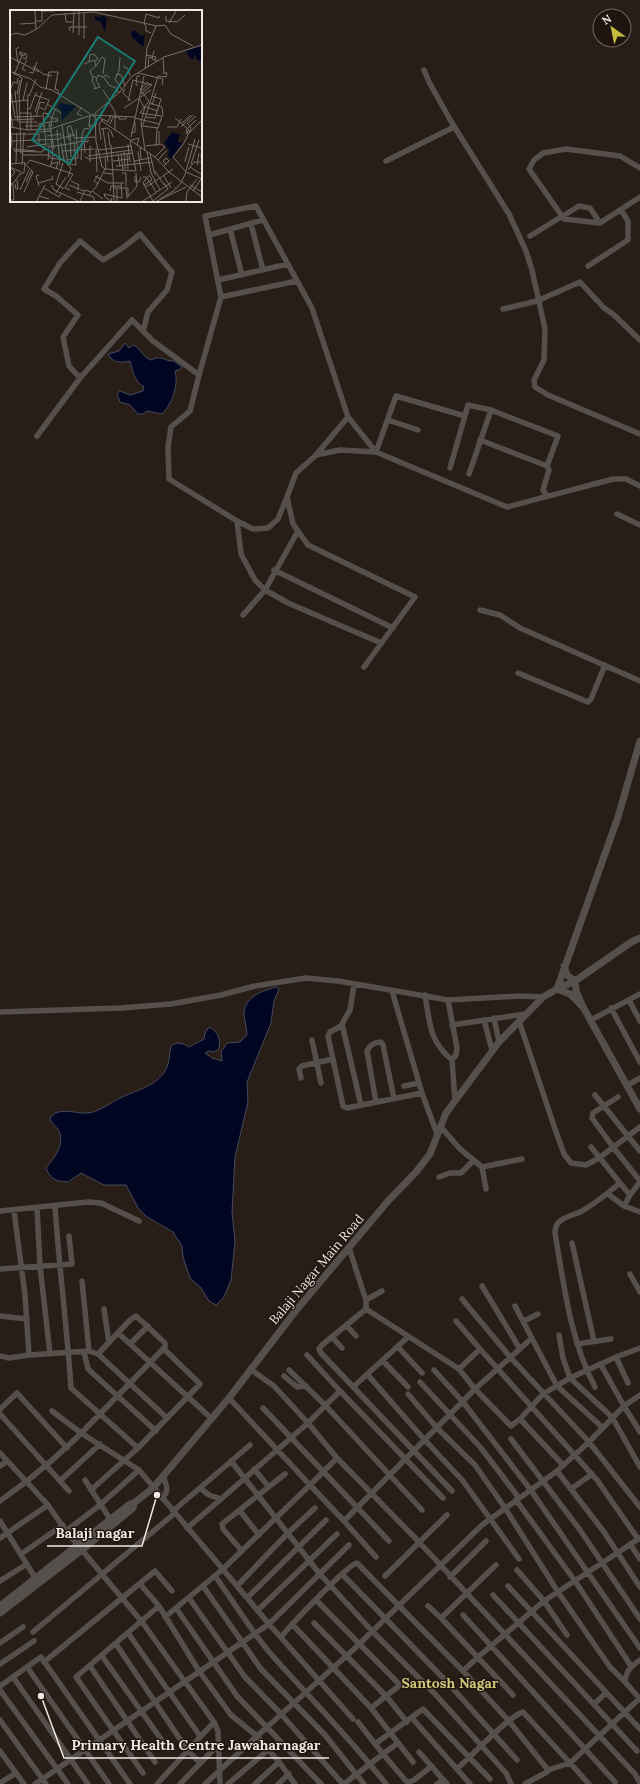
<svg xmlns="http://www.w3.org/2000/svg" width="640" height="1784" viewBox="0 0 640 1784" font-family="Lora,serif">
	<rect width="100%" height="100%" fill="#291e17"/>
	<!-- water -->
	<path fill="#000621" stroke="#484a5b" d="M125 343 129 348 133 345C141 348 142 357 151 360 163 354 164 362 174 361L182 367 179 370 175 371C179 385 172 404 162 414L147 411 143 414H138L130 405 120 402 117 394 120 391 130 395 143 391 144 387C134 381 133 372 130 361 121 363 112 363 108 354L119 351Z
		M277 987 279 989 274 1001 271 1023 247 1082 248 1102 235 1157 232 1212 235 1242 231 1280 224 1297 216 1305 209 1301 201 1288 190 1278 183 1257 182 1246 173 1232 147 1217 138 1208 126 1185H104L81 1173 68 1182C55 1181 51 1180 46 1168 54 1158 65 1145 59 1131 56 1126 51 1123 50 1118 59 1106 75 1114 88 1113 99 1112 111 1102 122 1097 137 1090 160 1085 167 1067 170 1061 169 1053 171 1046 178 1041 182 1043 189 1047L204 1039 205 1033 209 1027C218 1031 222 1041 218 1050L213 1052 209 1051 205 1053 212 1058 222 1061 221 1052 227 1043 240 1042 247 1035C247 1028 244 1020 244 1013 245 996 264 990 277 987Z"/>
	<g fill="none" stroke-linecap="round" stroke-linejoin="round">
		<!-- minor -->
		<path stroke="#56504d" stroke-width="5.5" d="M424 70 429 82 452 123 509 214 526 251 532 270 545 329 544 360 534 380 535 387 548 395 640 434
			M386 161 454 127
			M640 168 620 156 566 149 543 153 534 160 529 169 564 219 600 223 640 197
			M251 224 263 270
			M230 229 242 275
			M209 235 263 220
			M530 236 579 206 590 208 600 223
			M588 266 628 240V221L621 210
			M218 280 288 264
			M221 297 297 281
			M503 309 537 301 580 282 604 308 613 314 640 340
			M199 375 190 411 171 427 168 447 169 479 237 521 253 529 268 528 278 519 287 497
			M80 378 69 366 63 337 78 315 56 296 44 289 60 263 80 241 103 260 124 247 140 234 172 272 167 290 148 312 143 331
			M388 420 418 430
			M37 436 80 378 132 320 153 341 199 375 221 297 205 216 256 206 312 308 348 417
			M480 440 547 466
			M376 452 396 396 465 416
			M316 455 348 417 376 452
			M450 468 468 405 491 410 558 436 547 466 549 470 543 490 547 496
			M469 474 491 410
			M617 514 640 525
			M237 521 241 554 255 580 265 590 288 603 381 643
			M274 570 393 628
			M480 610 500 615 520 628 640 681
			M243 615 265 590 298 531
			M364 667 415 597 308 545 293 524 287 497 296 473 316 455 340 450 376 452 507 507 613 479H626L640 486
			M518 673 588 702 591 699 605 665
			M354 985 350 1010 343 1022 341 1026 330 1032 328 1036 343 1106 347 1108 422 1093
			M392 991 422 1093 437 1134
			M425 995C430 1023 429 1041 452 1060
			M448 1000 457 1048 456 1055 452 1060 455 1100
			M629 1000 640 1021
			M611 1008 640 1062
			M0 1012 121 1008 171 1004 221 995 255 986 306 978 338 981 448 1000 520 996 543 997
			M494 1018 499 1042
			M484 1020 492 1050
			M591 1020 640 994
			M519 1021 555 1129 564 1154 571 1163 586 1165 599 1158 640 1127
			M342 1024 361 1105
			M452 1025 525 1014
			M312 1040 321 1083
			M301 1078 299 1069 302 1066 333 1059
			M628 1085 640 1078
			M404 1086 419 1083
			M595 1095 640 1151
			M618 1097 593 1113 592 1118 613 1147 640 1181
			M376 1102 367 1051C370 1045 374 1042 381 1042L383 1045 394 1099
			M440 1126 460 1149 482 1167 522 1159
			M591 1147 620 1183C608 1193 596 1203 582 1211 575 1215 565 1216 559 1222 556 1225 555 1228 555 1233 564 1285 570 1340 595 1387
			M482 1167 486 1189
			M439 1177 450 1173H461L473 1161
			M620 1183 630 1195
			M608 1194 624 1206 640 1212
			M624 1206 630 1195 640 1182
			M37 1208 40 1266 50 1354
			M0 1211 88 1202 101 1203 139 1221
			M14 1211 25 1295 29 1355
			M572 1243 594 1341
			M349 1248 366 1300V1309
			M0 1269 72 1264 69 1236
			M630 1274 640 1292
			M82 1281 89 1351
			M482 1286 520 1349
			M462 1299 511 1358 589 1442 640 1507
			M366 1300 382 1291
			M515 1306 557 1386 602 1427
			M104 1309 109 1343
			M0 1316 27 1319
			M456 1321 480 1349
			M524 1321 538 1314
			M346 1325 356 1336
			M118 1333 211 1418
			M559 1335 563 1358 570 1378 612 1417 640 1467
			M332 1337 342 1348
			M130 1344 148 1326
			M577 1344 611 1339
			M398 1347 422 1373
			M84 1352 88 1369 156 1431
			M98 1354 167 1418
			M0 1356 9 1358 29 1355 89 1351 98 1354 130 1320 136 1316 165 1343V1347L100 1414 71 1388C67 1327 59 1267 55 1206
			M616 1357 628 1383
			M383 1361 408 1387
			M250 1369 274 1386 308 1423 337 1458 419 1542 635 1774 640 1783
			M459 1369 480 1349 597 1480 638 1539
			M289 1370 325 1405 422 1510
			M434 1370 463 1402 530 1489 640 1648
			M367 1374 422 1437 463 1481 519 1559
			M284 1376 297 1387 306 1386
			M420 1382 481 1448 519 1498
			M353 1387 408 1337
			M340 1391 443 1498
			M408 1394 437 1428 475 1465 505 1508 558 1592 610 1667 625 1682
			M640 1395 624 1406 640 1432
			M229 1398 310 1485 337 1458
			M263 1408 389 1541
			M0 1409 17 1393 67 1448
			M52 1411 81 1433 139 1470 269 1624 353 1719
			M0 1414 69 1491
			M520 1419 563 1465
			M511 1439 580 1530 640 1619
			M138 1448 200 1384 164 1349
			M0 1453 48 1505 66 1531 142 1622 214 1722 218 1731 220 1784
			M231 1461 319 1573 372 1631 436 1695 506 1773 511 1784
			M0 1466 7 1461
			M254 1469 269 1487
			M557 1471 604 1532 640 1587
			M85 1480 110 1519
			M60 1481 100 1444
			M200 1488 209 1495 221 1499 308 1423 340 1391 307 1355
			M571 1489 592 1474
			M452 1491 321 1353 319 1349 322 1345 366 1309 459 1369 475 1389 511 1426 520 1419 543 1394 570 1378 616 1357 640 1348
			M162 1498C170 1492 166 1484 163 1475
			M516 1500 575 1581 631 1666
			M0 1501C37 1475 69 1447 100 1414L138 1448 91 1490
			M173 1511 250 1445
			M240 1511 259 1535
			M0 1521 36 1579
			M344 1521 376 1557
			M187 1528 221 1499
			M66 1531 100 1505 139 1470
			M0 1538 48 1505
			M630 1544 640 1559
			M242 1551 223 1529 222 1524 285 1474
			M21 1554 63 1525
			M496 1565 441 1618 513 1695
			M517 1570 544 1601 567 1635
			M342 1574 447 1682 517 1760
			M215 1576C233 1601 250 1629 270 1653 309 1697 350 1738 386 1784
			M385 1576 447 1515
			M450 1577 486 1541
			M0 1581 27 1564
			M140 1584 159 1606 199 1671 231 1715 257 1736 353 1650 482 1525 557 1471 589 1442 624 1406 601 1365
			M203 1586 261 1669 325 1735 364 1784
			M237 1586 288 1533 315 1508
			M508 1586 640 1729
			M493 1595 637 1751
			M189 1598 245 1677 280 1713 343 1784
			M247 1598 326 1520
			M316 1600 400 1685 371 1708
			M428 1606 441 1618
			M176 1608 237 1696 321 1784
			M258 1610 337 1534
			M165 1617 223 1569 310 1485 344 1521 475 1389 532 1338
			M314 1623 386 1696 407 1722
			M292 1624 371 1708 413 1762
			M33 1632 175 1513
			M128 1633 200 1736
			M281 1637C290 1626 348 1564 357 1563L463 1671 509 1721 548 1770
			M0 1643 23 1627
			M116 1644 188 1751 200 1763
			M102 1656 168 1749
			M640 1660C631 1666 626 1671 625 1682L640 1699
			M44 1662 155 1571 172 1591
			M0 1664 34 1641
			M90 1666 155 1762
			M27 1667 109 1784
			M463 1671 478 1657 544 1601 640 1538
			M13 1677 88 1784
			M0 1686 41 1657 130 1784
			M0 1690 68 1784
			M594 1704 606 1693
			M412 1718 470 1784
			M0 1720 46 1784
			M398 1743 383 1754 406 1781 409 1782 414 1780 432 1766
			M375 1744 423 1709 490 1779
			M0 1751 24 1784
			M419 1752 447 1784
			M457 1769C469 1758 510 1715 523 1712L570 1763 585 1749 463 1615
			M143 1773 76 1677 159 1606
			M615 1782 585 1749 640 1698
			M0 1783 16 1773
			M35 1784 269 1624 349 1545
			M157 1784 214 1722
			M180 1784 219 1744
			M205 1784 257 1736 279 1762
			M228 1784 268 1750
			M255 1784 279 1762 295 1784
			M278 1784 289 1774
			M344 1784 383 1754 358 1722
			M437 1784 444 1780
			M525 1784 547 1772 548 1770 570 1763 589 1784"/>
		<!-- tertiary -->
		<path stroke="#56504d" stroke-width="7" d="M564 966 567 975 575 981 576 991 583 1007 640 1109
			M583 1007 570 994 557 989 618 817 640 741
			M0 1606 130 1504 134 1503
			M0 1613 82 1550 133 1508 134 1503 153 1488 229 1398 294 1313 388 1201 416 1172 430 1154 446 1113 499 1042 543 997 557 989 575 981 633 941 640 938"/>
	</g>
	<g text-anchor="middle" stroke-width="3" stroke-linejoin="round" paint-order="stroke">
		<!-- street labels -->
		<g font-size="13" fill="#f0e8e3" stroke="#1f150e">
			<text transform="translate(316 1269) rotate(-50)" y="5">Balaji Nagar Main Road</text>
		</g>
		<!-- neighbourhood labels -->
		<g font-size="14" font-weight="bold" fill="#cdc87a" stroke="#1f150e">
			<text x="450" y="1688">Santosh Nagar</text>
		</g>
	</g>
	<!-- overview -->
	<g transform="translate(10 10)">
		<rect width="192" height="192" fill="#291e17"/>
		<path d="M85 5 87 7 94 6 97 8 95 22 91 12 85 10ZM124 20 131 26 135 24 133 37 122 27 121 22ZM192 35V51L187 50 184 43V49L180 48 176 41ZM50 93 66 96 52 110 51 100 47 97ZM162 122 170 125 167 132 173 133 161 149 158 146 159 140 154 133Z" fill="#000621"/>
		<path fill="none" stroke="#796f69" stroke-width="1" d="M25 1 26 19M32 1H45M55 3 56 12H63M156 6V11L167 12 175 5M25 11H32V1M159 13 166 1M10 14 25 13M60 21 59 17H77M63 23 64 1M141 23 136 21V16L134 14 136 4 149 8V6M0 25 6 23 15 25 27 19 42 5 84 2 147 16 155 15 161 24 183 36M69 25V1M74 29V3M144 41 142 49 147 51M136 45 146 47 145 50M0 47 29 62M110 47 109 61 105 69 112 80M153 48 154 64M79 52 80 45 84 44 88 49 84 52M8 53 6 39 9 37M74 54 84 50 86 56 92 47 95 49 93 64M23 56 33 64 42 66M86 56 80 61 83 67H86M113 56 118 59 120 66M138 57 139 47 142 48M135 59 137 38 146 16M16 61 12 59 17 50M19 62 23 63 27 52M128 63 153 69 152 75M106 64 111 65 115 76M4 65 11 48 12 45 13 43 10 42 9 44 11 45H12L14 46 15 43 17 45 16 49 13 48M83 66 82 71 86 78M93 66 99 75 106 78 109 83M12 68 2 62 21 69 30 77 42 80 82 105M128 75H126L127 66H130M36 79 39 62H48L45 79 48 80 49 85M84 79 90 77 86 70 88 65 93 67 96 65 100 68M115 79 113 83 121 91M93 80 100 91M0 81 3 72 7 73 8 68M5 81 8 112M131 81 141 73M27 82 25 85 39 90 35 100 29 97M1 83 5 108M7 84 10 70M19 86 26 69M129 88 133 96 148 101M13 90 17 73M118 91 123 70 142 75 131 84M0 92 18 90M99 92 105 102V120M140 93 152 97 153 106M37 94 51 103M142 95 146 83M135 97 131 112 135 141M17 98 20 99 25 85M114 98 141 80M0 100 3 118M25 102 32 82M10 103H21V120M37 104 38 106H39L42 108H43V109L47 108 48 111 41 112V110L42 108 44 102 46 99M136 104 130 103 139 91 130 79 138 72M80 105 79 116 86 115 87 108M90 105 92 111 145 147 159 162 192 187M72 106 67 104 72 97M5 107 32 106M26 107 30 92 35 93M84 107 83 105 112 80 121 67 154 47 192 35M136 107 145 108 151 89 142 86M125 108 149 114M165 108 179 120 175 124M0 110 24 109M186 110 176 120 178 124 192 110M9 112H27M39 112 44 139M172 113 181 105M28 114 41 112 42 116H38M100 114 103 107H109V109H116V107M177 114 186 106M52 115 58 155 61 158 58 167M133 115 148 66 156 67 157 63H154M15 116H35M132 116 148 118 152 106 137 104M0 117 18 120 40 119 82 105 125 107M157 117H167L171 109M171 117 183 105M91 119 97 118 101 121 103 127M93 119 98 152M17 120 18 84M47 120 50 155M29 122 42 121M98 122 100 136M60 123 61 147M121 123 125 122V112M0 124H29V135M37 126 51 124V128L65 125M121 127 134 66M71 129 74 119 80 118V115M59 130 57 117 61 116 64 128 85 127M91 130 89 114 93 109 98 112 101 105M121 130 129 128 127 135M2 131 51 129M74 131 75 143M120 131 125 156M38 133V137L65 133 72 131V128M51 133 54 150M118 134 120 152M149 134V121M178 134 192 138M80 136V152M136 136 151 134 155 137 145 147M146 136 147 118M17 137 36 134M130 137 131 149M86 138 87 162M3 139 26 141M0 140 2 134 1 123M33 140 39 139 38 150M88 140 122 136M4 141 32 142 36 134 33 103 41 104M53 141 84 139M128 141 131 161M114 142 115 159M137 142 141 163 150 180M111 143 113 161M117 143 118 159M11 144 9 83 12 68M108 144 110 157M140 144 145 165M191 144 192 158M13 145H40V148L55 150 56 153M78 146 122 140M95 146 96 159M75 147 79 149 123 143M57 150 68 148 66 119M71 150 72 131 78 132V129M148 150 157 140M103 151 119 149M124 151 140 148M176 151H175L179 137M13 152 23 162 14 182M6 153 7 123M53 153 46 174 54 179M0 154 13 153M17 154 20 150 63 164 55 178 60 180M41 154 48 152 46 159M59 154 66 155 64 131M181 154 189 130M12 155 14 122M187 155 189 143M106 156 143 152M154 156 159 151 156 148 153 151 156 154M0 157 5 162 0 168M0 157 11 162M40 157 43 148 41 129M180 157 191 164M95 159 126 161 125 156M178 160 184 152H192M145 161 154 175M176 161 185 129M176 162 163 147 174 133 181 118 178 114M94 163 103 164 101 135M112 163H116V176M103 164 104 191M88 165 84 171 88 174M85 166 98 173H114M125 166V172H129L131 167M138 166 133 173 143 191M154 166 161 178M133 167H136L141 174 163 159M61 171 69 175 67 180M0 172 3 175 4 190H0M16 172 22 160M28 173 43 169 42 166M5 174 6 179H8L7 170M41 175 44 180 68 191M59 175 74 181M134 175 142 170 139 165M180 175 192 182M29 176 26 166 29 165M0 177 11 163H14L15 152M135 177 141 174 146 182M34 178 49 187 51 183M104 178H118V186M107 178V191M116 178 117 188 127 176 126 163M164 178 166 179 171 173 176 162 192 169M10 180 19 160M82 181 93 189M100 181 101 176H111M183 181 191 169M67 182 84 187V191M46 183 56 167M79 185 86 177 95 159 92 157 86 131 85 105M29 186 35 175M102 188 101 191 95 187 94 184 112 188 111 173M150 189 165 180M27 191 29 186 39 189M70 191 75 180 81 182M133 191 162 172M143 191 158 179 154 173M147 191 176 177M176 191 177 182 187 169"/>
		<path fill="#1a7c74" fill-opacity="0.15" stroke="#1a7c74" stroke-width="2" d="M88 27 125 51 59 154 22 130Z"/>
		<rect width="192" height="192" fill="none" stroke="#f0e8e3" stroke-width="2"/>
	</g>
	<!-- callouts -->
	<path fill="none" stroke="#f0e8e3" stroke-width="1.5" d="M157 1495L142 1546H47M41 1696L64 1758H329"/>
	<g fill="#f0e8e3" stroke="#1f150e" stroke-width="1.5">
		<circle cx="157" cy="1495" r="4"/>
		<circle cx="41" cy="1696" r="4"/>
	</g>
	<g font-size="14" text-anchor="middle" font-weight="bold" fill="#f0e8e3" stroke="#1f150e" stroke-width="3" stroke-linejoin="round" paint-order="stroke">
		<text x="95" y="1538">Balaji nagar</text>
		<text x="196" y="1750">Primary Health Centre Jawaharnagar</text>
	</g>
	<!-- north arrow -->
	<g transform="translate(612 28) rotate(327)"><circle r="19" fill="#1f150e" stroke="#736963"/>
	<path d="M0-3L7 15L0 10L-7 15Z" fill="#c5bc3d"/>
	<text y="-6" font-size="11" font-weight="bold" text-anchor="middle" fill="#f0e8e3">N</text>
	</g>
</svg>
